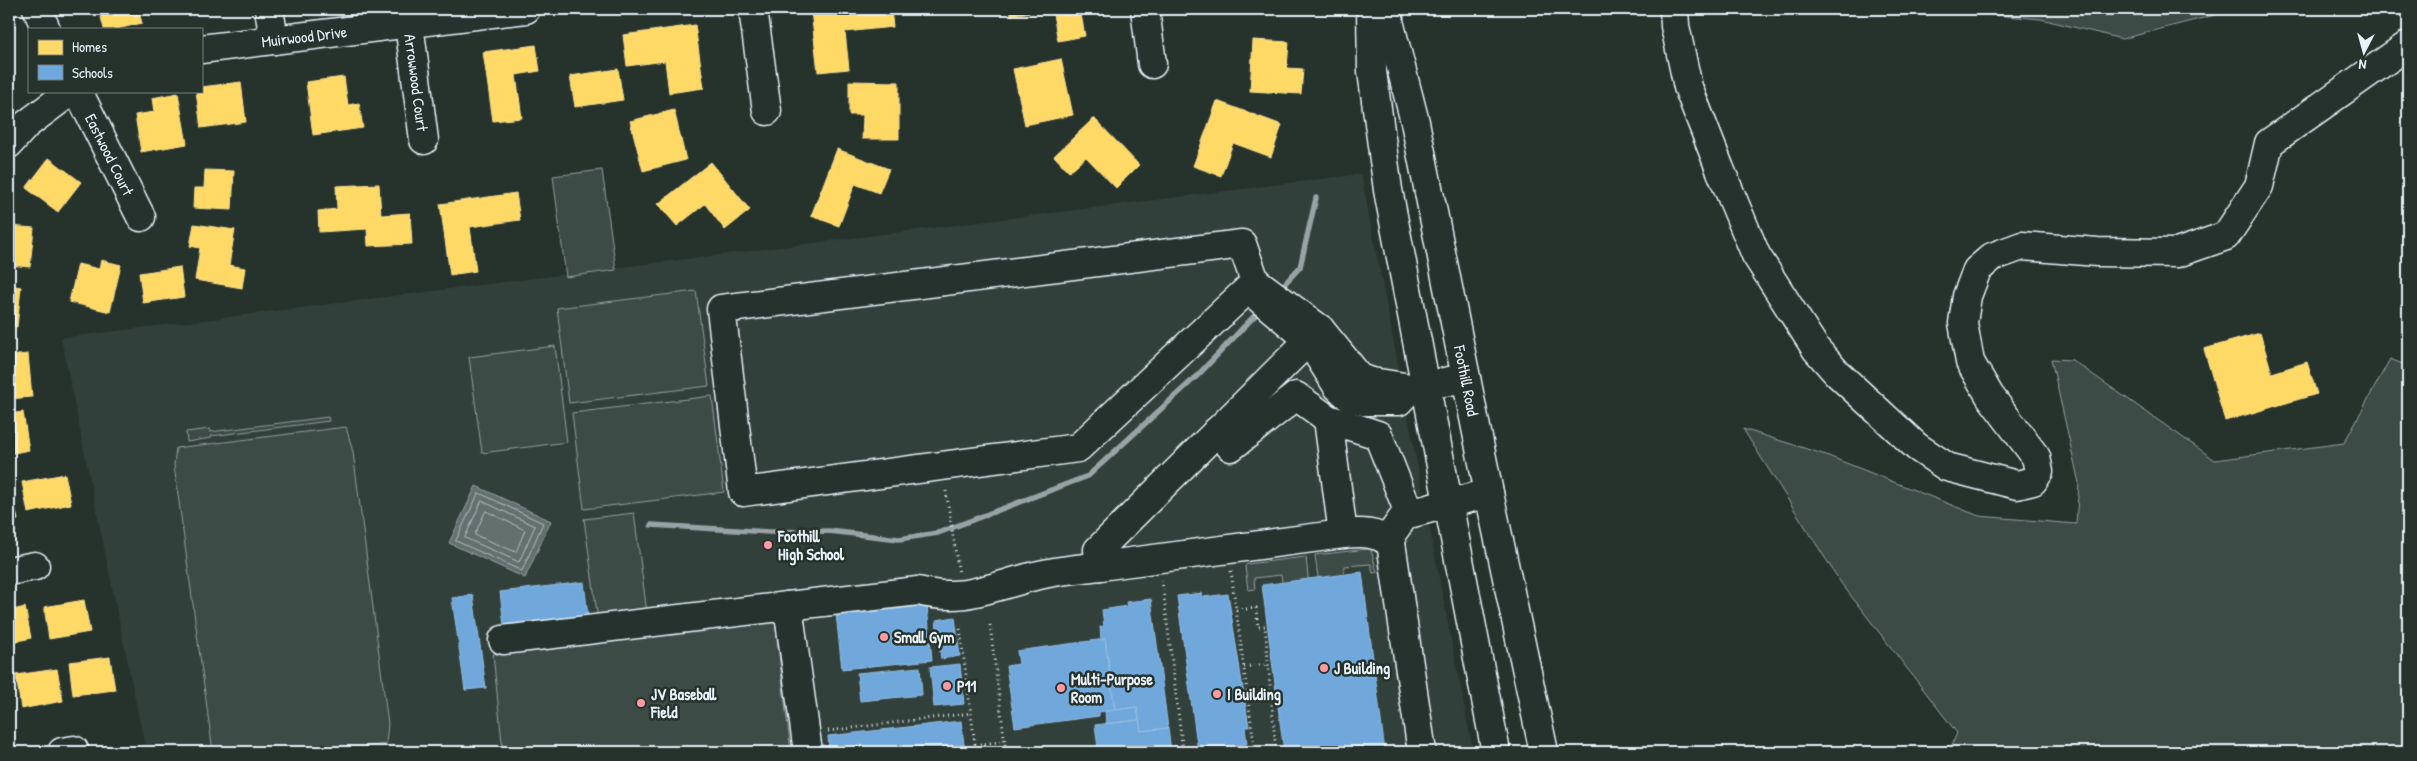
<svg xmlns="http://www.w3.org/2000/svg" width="2417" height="761" viewBox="0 0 2417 761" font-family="'Patrick Hand',sans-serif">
	<rect width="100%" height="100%" fill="#26332d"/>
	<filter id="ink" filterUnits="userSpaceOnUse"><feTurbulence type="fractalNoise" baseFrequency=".02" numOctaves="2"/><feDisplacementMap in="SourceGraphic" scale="10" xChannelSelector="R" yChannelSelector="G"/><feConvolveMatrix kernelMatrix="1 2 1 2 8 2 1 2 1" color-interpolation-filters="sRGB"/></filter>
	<g filter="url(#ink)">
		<!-- built -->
		<path fill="#333f3a" d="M1361 174 1473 752H146L61 338Z"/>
		<!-- green -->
		<path fill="#3e4b47" stroke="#939ea0" d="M1925 9H2238L2122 39 2041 19Z
			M602 170 616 270 566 277 553 176Z
			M696 291 709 386 569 403 557 308Z
			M555 346 567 442 482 453 469 357Z
			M2051 359 2072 360 2215 460 2344 443 2390 359 2408 366V752H1949L1957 733 1841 583 1743 429 1826 455 1979 516 2076 524 2079 483Z
			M712 396 724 492 584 509 572 413Z
			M328 417 329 421 211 436V438L187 442 186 432 210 429V432Z
			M346 427 353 452 388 724 386 744 321 752H213L174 465 176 448Z
			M634 513 647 613 598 620 584 519Z
			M1367 549 1371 550 1377 572 1373 573 1371 564 1344 566 1345 581 1319 585 1315 555Z
			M1306 557 1309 586 1283 590 1281 575 1254 578 1255 589 1248 590 1245 566 1247 564Z
			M775 622 791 752H503L493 654Z"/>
		<!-- water -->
		<path fill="#636f6d" stroke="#98a3a5" d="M476 486 551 521 525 578 449 543Z"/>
		<!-- homes -->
		<path fill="#ffd966" stroke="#f8e092" d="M99 9H138L142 23 117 29H104Z
			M836 9H891L893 27 845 32 849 69 818 72 811 11Z
			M1010 9H1080L1085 36 1058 41 1052 9 1011 15Z
			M1215 9H1236L1215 11Z
			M695 25 704 88 669 93 665 61 627 66 623 35Z
			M1253 40 1289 42 1287 68 1303 69 1301 94 1250 91Z
			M536 45 540 71 516 75 522 118 493 121 483 52Z
			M1061 59 1073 115 1025 125 1013 69Z
			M618 69 623 100 575 107 570 76Z
			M9 71 15 78 9 84Z
			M344 77 348 105 359 103 363 128 313 135 306 82Z
			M849 81 899 82V139H862L863 115H849Z
			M241 82 246 122 201 128 196 91H201V87Z
			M178 93 187 144 141 152 135 115 154 112 152 98Z
			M1217 101 1282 125 1271 157 1233 143 1221 176 1193 166Z
			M674 110 686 160 643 171 630 121Z
			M1094 118 1139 165 1116 188 1086 157 1069 172 1054 156Z
			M837 149 889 169 879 193 855 184 839 226 811 216Z
			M49 158 81 182 58 212 26 188Z
			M711 162 750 210 725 230 705 204 677 226 658 204Z
			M205 170 234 171 232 210 193 208 194 188H204Z
			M379 184 381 215 410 213 412 244 368 246 367 229 319 232 318 211 337 209 336 186Z
			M516 193 520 220 470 227 476 271 450 275 440 204Z
			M194 224 235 230 229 265 245 268 242 288 195 280 200 248 190 246Z
			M10 226 34 228 30 267 9 265Z
			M101 260 121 265 110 312 69 302 78 264 99 269Z
			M180 267 184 297 143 303 139 273Z
			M9 285 21 287 17 327 9 326Z
			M2260 333 2272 373 2307 362 2317 394 2225 421 2204 349Z
			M28 354 32 397 9 399V356Z
			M23 412 29 450 9 454V414Z
			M65 474 71 504 28 513 22 482Z
			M9 480 18 520 9 522Z
			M84 600 90 632 49 639 44 607Z
			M25 607 31 638 9 643V611Z
			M110 657 115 690 73 695 69 662Z
			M57 669 63 701 21 709 16 675Z"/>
		<!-- schools -->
		<path fill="#6fa8dc" stroke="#93bee4" d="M1362 572 1385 752H1284L1262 585Z
			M584 582 588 616 504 626 500 592Z
			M1202 593 1203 597 1228 594 1249 727H1245L1247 744 1239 745 1240 749 1198 752 1177 596Z
			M473 595 486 688 465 690 452 598Z
			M1151 599 1168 728 1141 731 1137 707 1115 710 1105 639 1101 640 1100 627 1104 626 1102 610 1127 606 1126 602Z
			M927 605 932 660 842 669 836 614Z
			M955 617 960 656 941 659 936 620Z
			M1105 639 1115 710 1099 712V716L1015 727 1006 666 1019 664 1017 651Z
			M960 664 964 704 934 707 930 667Z
			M920 667 922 695 860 701 857 673Z
			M1137 707 1139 720 1106 724 1105 711Z
			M1139 720 1141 731 1168 728 1171 752H1111L1110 747 1098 748 1095 725Z
			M961 721 965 752H829L828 736Z"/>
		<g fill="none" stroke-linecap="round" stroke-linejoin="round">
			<!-- shore -->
			<path stroke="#b3bdc0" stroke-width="1" d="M479 493 543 523 522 571 456 541Z
				M482 501 535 526 519 562 465 538Z
				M486 511 525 530 516 552 475 535Z"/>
			<!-- stream -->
			<path stroke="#98a3a5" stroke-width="5.5" d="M1278 291 1300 267 1316 198
				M651 525 770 532 829 531 899 539 938 533 1088 476 1198 375 1262 308"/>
			<!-- minor casing -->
			<g stroke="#e8f1f8" stroke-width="31">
				<g id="minor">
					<path d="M37 9 46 29"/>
					<path d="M269 9 274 40"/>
					<path d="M753 9 767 111"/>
					<path d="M1145 9 1152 64"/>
					<path d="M1674 9 1675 26 1688 87 1720 169 1756 255 1816 349 1837 373 1917 447 1947 467 2017 485 2033 481 2039 472 2036 457 1990 396 1970 362 1963 323 1967 296 1977 270 1992 257 2022 246 2097 252 2177 253 2226 236 2259 186 2269 143 2408 45"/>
					<path id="s1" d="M409 24 424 140"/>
					<path id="s2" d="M201 49 526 9"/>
					<path id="s3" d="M78 91 141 217"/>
					<path d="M9 144 27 124 71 91"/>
					<path d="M1320 329 1098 550 1100 566 1343 534 1328 419"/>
					<path d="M1411 388 1399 401H1364L1350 398 1338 387 1308 339 1248 289 1078 448 743 492 721 309 1242 244 1255 281 1320 329 1360 378 1372 382 1411 388 1466 378"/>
					<path d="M1217 431 1231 447 1296 396 1328 419 1378 435 1405 503"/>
					<path d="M1343 534C1362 532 1376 532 1391 543"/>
					<path d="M9 571 35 566"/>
					<path d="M788 606 918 591C958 601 982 591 1020 580 1045 572 1074 569 1100 566"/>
					<path d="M503 640 788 606 808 752"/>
					<path d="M62 752 74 750"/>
					<path d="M1422 752 1390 536 1405 515 1489 493"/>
				</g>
			</g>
			<!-- major casing -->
			<g stroke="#e8f1f8" stroke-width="31">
				<g id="major">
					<path d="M1371 9 1372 71 1388 190 1496 752"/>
					<path id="s4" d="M1389 9V21L1415 122 1489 493 1544 752"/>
				</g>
			</g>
			<!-- path -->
			<path stroke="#e8f1f8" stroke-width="3" stroke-dasharray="1 4" stroke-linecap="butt" d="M946 491 959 574
				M1231 571 1255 752
				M1162 580 1183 752
				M1236 610 1256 608 1258 627 1265 626 1276 752
				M990 625 1006 752
				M960 629 976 752
				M1244 667 1267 664
				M828 731 971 713
				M975 745 1005 741"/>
			<!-- minor -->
			<use href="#minor" stroke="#26332d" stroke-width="28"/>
			<!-- major -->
			<use href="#major" stroke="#26332d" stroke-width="28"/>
		</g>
	</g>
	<!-- markers -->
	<g fill="#ff9aa2" stroke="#26332d" stroke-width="2">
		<circle cx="768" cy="545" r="5"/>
		<circle cx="884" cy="637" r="5"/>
		<circle cx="1324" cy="668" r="5"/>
		<circle cx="947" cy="686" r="5"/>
		<circle cx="1061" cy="688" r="5"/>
		<circle cx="1217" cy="694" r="5"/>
		<circle cx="641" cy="703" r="5"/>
	</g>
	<g text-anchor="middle" stroke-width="5" stroke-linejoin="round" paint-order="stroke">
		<!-- street labels -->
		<g font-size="16" fill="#e8f1f8" stroke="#26332d">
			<text dy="6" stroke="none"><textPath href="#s2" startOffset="104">Muirwood Drive</textPath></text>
			<text dy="6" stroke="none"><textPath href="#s1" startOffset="59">Arrowwood Court</textPath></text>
			<text dy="6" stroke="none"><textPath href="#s3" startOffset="71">Eastwood Court</textPath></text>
			<text dy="6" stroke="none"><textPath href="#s4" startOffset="380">Foothill Road</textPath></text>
		</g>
		<!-- poi labels -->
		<g font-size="16" font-weight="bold" fill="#e8f1f8" stroke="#26332d" text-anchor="start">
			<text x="778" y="542">Foothill<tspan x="778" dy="18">High School</tspan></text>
			<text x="894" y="643">Small Gym</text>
			<text x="1334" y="674">J Building</text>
			<text x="1071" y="685">Multi-Purpose<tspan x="1071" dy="18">Room</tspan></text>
			<text x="957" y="692">P11</text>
			<text x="651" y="700">JV Baseball<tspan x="651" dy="18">Field</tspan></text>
			<text x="1227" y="700">I Building</text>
		</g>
	</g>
	<!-- margin -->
	<rect width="2417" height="761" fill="none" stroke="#26332d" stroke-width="30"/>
	<rect x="15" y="15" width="2387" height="731" fill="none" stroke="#e8f1f8" stroke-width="2" filter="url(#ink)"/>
	<!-- legend -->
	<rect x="28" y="28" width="175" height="65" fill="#26332d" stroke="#747f7e"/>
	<rect x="38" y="40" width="25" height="15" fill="#ffd966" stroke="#747f7e"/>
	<text x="72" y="52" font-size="15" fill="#e8f1f8">Homes</text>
	<rect x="38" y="65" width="25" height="15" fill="#6fa8dc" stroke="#747f7e"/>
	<text x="72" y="78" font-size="15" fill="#e8f1f8">Schools</text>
	<!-- north arrow -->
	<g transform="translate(2364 52) rotate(186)" stroke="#26332d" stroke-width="4" paint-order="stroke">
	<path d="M0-4L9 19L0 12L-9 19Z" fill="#e8f1f8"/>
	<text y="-8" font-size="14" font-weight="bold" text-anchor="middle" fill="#e8f1f8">N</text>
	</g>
</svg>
